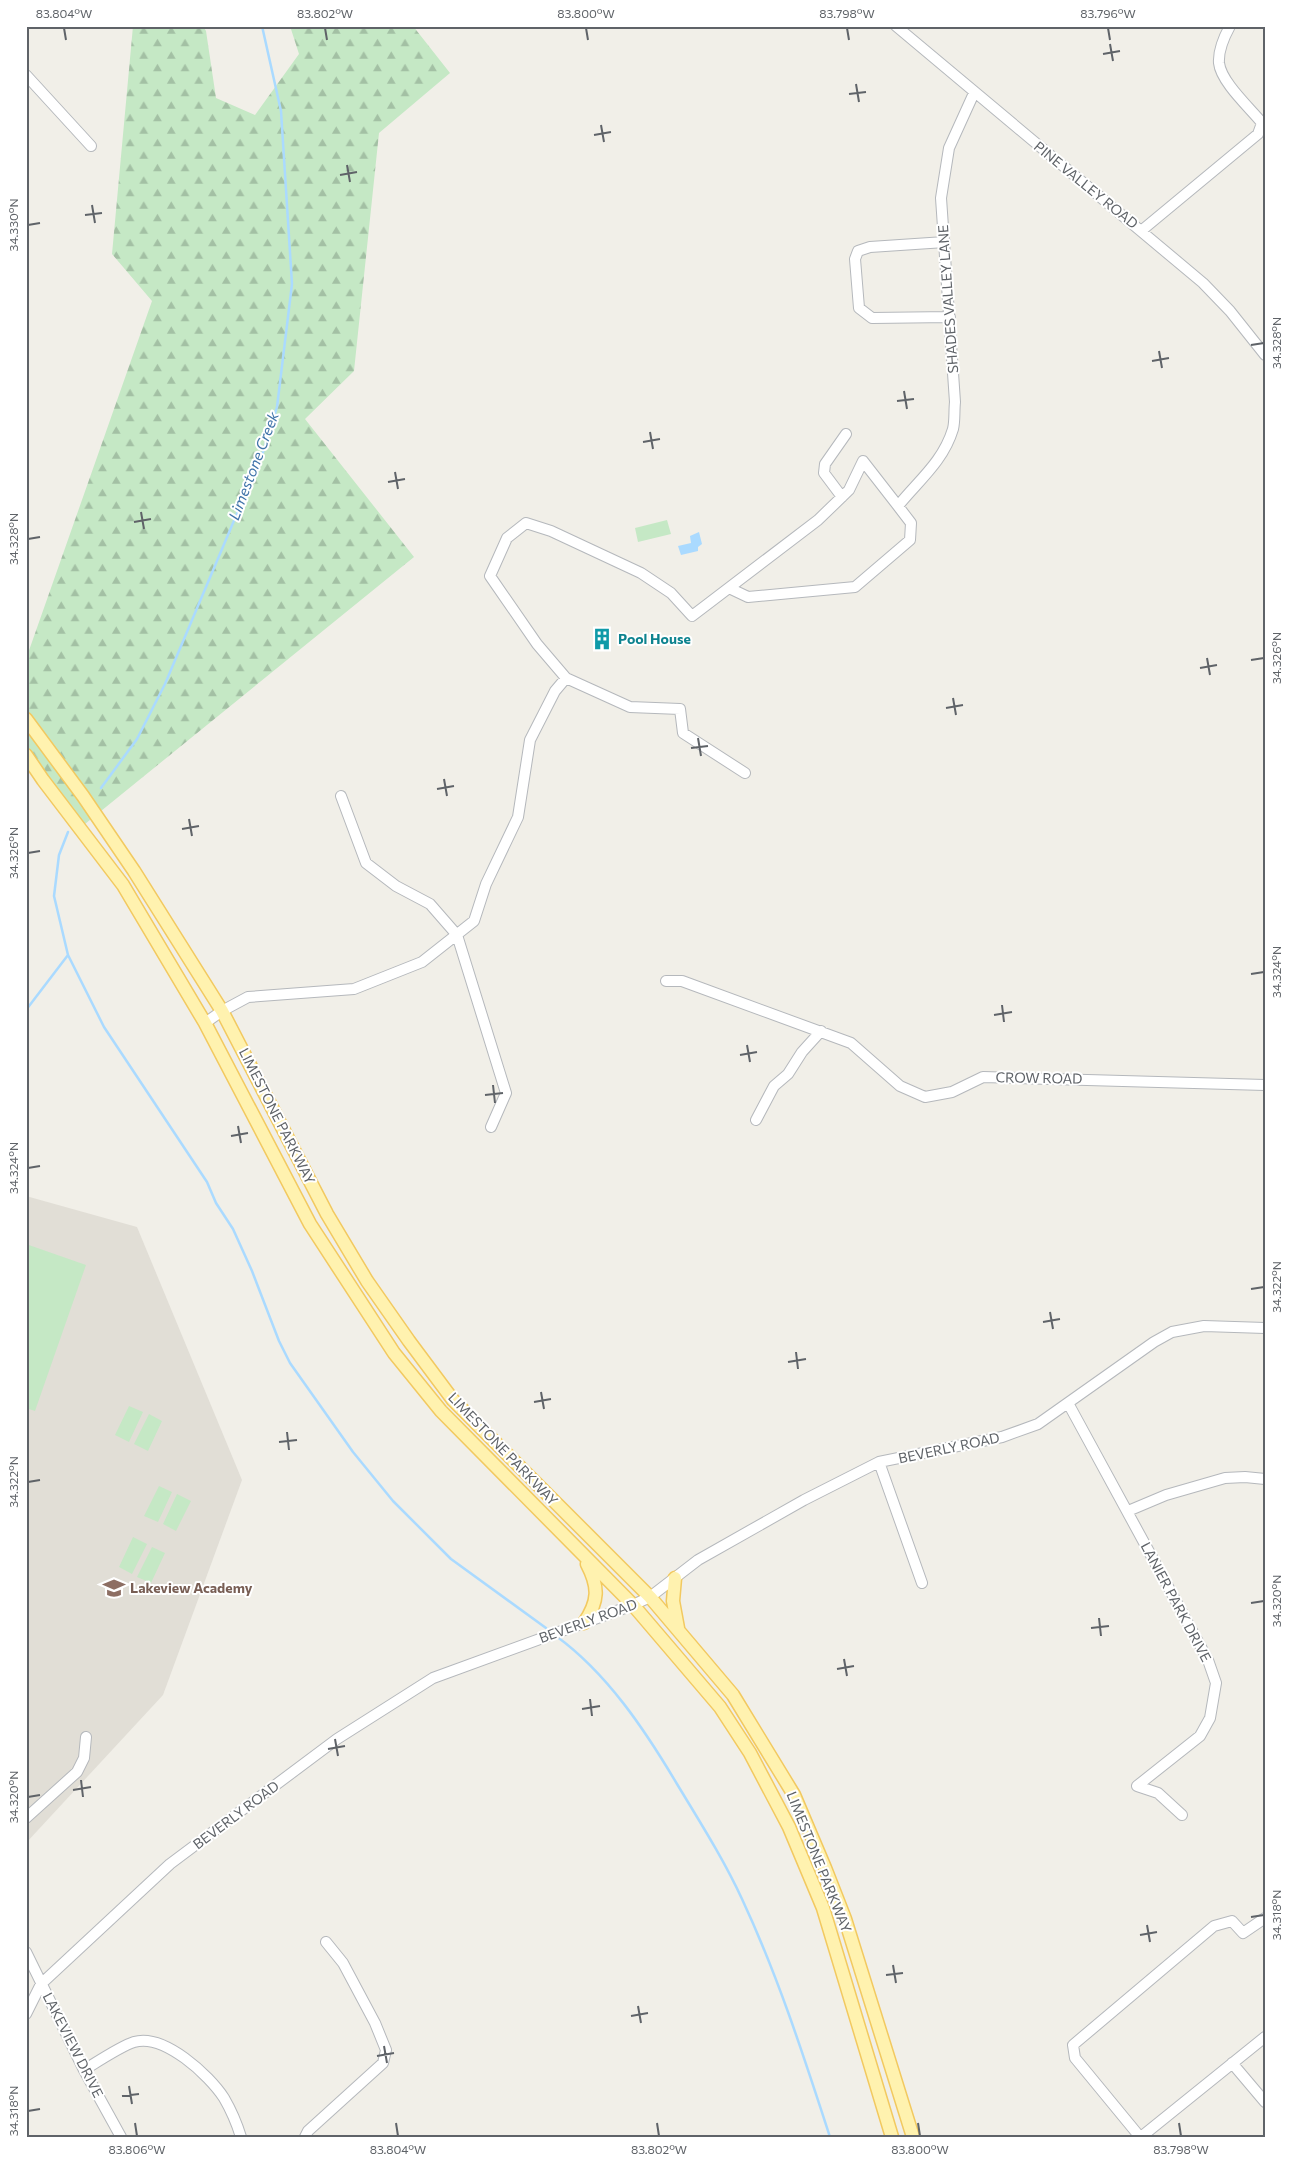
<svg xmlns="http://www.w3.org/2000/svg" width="1291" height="2163" viewBox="0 0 1291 2163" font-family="Commissioner,sans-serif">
	<defs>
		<pattern id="forest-firs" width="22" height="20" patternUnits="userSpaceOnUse" patternTransform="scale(1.25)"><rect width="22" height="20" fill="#c5e8c5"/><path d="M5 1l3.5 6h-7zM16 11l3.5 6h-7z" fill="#a3c0a4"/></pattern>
	</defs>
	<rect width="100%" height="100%" fill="#f1efe8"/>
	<!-- education -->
	<path fill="#e1ded6" d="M26 1196 137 1227 242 1480 163 1695 26 1843Z"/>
	<!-- forest -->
	<path fill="url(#forest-firs)" d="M133 26H203L206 31 216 98 255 115 299 54 290 26H413L450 73 379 133 354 371 305 419 414 557 85 824 26 749V659L152 301 112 254Z"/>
	<!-- pitch -->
	<path fill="#c5e8c5" d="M667 520 671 534 638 542 635 528Z
		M26 1244 86 1265 35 1411 26 1408Z
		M129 1406 143 1412 129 1442 115 1435Z
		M149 1414 162 1421 148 1451 134 1444Z
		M159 1486 172 1492 158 1522 144 1516Z
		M177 1494 191 1501 176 1531 163 1524Z
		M133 1537 147 1544 132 1574 119 1567Z
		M152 1547 165 1553 151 1583 137 1577Z"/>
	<!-- water -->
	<path fill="#aadaff" d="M699 532 702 544 698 547V551L681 555 678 546 691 543 690 536Z"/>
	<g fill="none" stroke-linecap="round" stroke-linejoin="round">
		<!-- stream -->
		<path stroke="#aadaff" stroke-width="2.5" d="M101 788 137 739 165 684 263 452 277 407 292 284 281 111 262 26
			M68 832 59 855 54 896 68 955 104 1027 207 1182 216 1203 233 1229 252 1271 279 1341 290 1363 353 1452 393 1501 451 1559 546 1628
			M26 1010 68 955
			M556 1636C607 1673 645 1730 677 1784 700 1822 724 1860 742 1899 778 1976 804 2057 830 2137"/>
		<!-- minor casing -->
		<g stroke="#b5b8bc" stroke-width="12">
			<path id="minor" d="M896 26 1203 283 1230 311 1265 355
				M26 75 91 146
				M1141 231 1258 134 1262 123C1250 108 1221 82 1219 63 1218 50 1224 37 1230 26
				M945 242 870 247 858 251 855 259 859 308 872 318 950 317
				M842 497 824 473 825 464 846 434
				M729 588 748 597 855 587 910 540 911 523 898 506
				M745 773 683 733 680 709 630 707 566 678 537 644 490 576 507 538 526 523 551 531 641 573 671 593 692 616 818 520 849 490 863 461 898 506C918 481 943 462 953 429 955 421 954 411 955 402L941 198 949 148 974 93
				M341 796 366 863 396 886 430 904 457 935 506 1093 491 1127
				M666 981H682L851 1043 900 1086 925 1097 952 1092 983 1077 1265 1085
				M205 1023 222 1011 248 997 354 989 422 962 474 921 486 884 518 817 530 740 555 691 566 678
				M756 1120 774 1086 788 1074 802 1052 821 1031
				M1068 1403 1208 1660 1216 1683 1210 1718 1200 1736 1137 1786
				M879 1462 922 1583
				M1128 1511 1166 1495 1225 1478 1245 1477 1265 1479
				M1137 1786 1158 1793 1182 1815
				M26 1818 77 1772 84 1758 86 1737
				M26 1952 84 2070 121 2137
				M26 2014 41 1984 170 1864 337 1739 433 1678 633 1605 650 1597 698 1560 804 1500 879 1462 1002 1437 1038 1424 1154 1342 1172 1332 1204 1326 1265 1328
				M1232 2063 1265 2102
				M84 2070C97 2062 121 2046 134 2042 164 2033 209 2075 224 2098 231 2110 237 2124 241 2137
				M305 2137 308 2131 383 2063 386 2050 375 2023 343 1963 326 1942
				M1140 2137 1075 2058 1073 2045 1214 1926 1232 1921 1243 1933 1265 1918
				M1141 2137 1265 2037"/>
		</g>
		<!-- major casing -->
		<g stroke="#f2c960" stroke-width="15">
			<path id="major" d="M26 719 83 796 134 871 222 1011 327 1214 367 1281 409 1341 453 1400 650 1597 733 1695 794 1795 825 1868 845 1919 913 2137
				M26 755 43 780 123 885 205 1023 310 1224 394 1353 441 1411 633 1605 720 1707 750 1753 789 1827 823 1908 892 2137
				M675 1578 673 1601 678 1628
				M584 1623C599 1601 599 1587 587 1564"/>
		</g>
		<!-- minor -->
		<use href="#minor" stroke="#fff" stroke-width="10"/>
		<!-- major -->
		<use href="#major" stroke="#fff2af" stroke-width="12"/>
	</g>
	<!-- ticks -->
	<path fill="none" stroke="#5f6368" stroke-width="2" d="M64 28 66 40M325 28 327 40M586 28 588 40M847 28 849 40M1108 28 1110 40M1110 44 1113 61M1103 54 1120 51M856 84 859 102M849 94 866 92M601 125 604 142M594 135 611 132M347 165 350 182M340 175 357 172M92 205 95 223M85 215 102 213M28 225 40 223M1251 345 1264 343M1159 351 1162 368M1152 361 1169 358M904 391 907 409M897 401 914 399M650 432 653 449M643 442 660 439M395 472 398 489M388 482 405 479M141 512 144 529M134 522 151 519M28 539 40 537M1207 658 1210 675M1251 660 1264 658M1200 668 1217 665M953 698 956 715M946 708 963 705M698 738 701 756M691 748 708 746M444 779 447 796M437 789 454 786M189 819 192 836M182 829 199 826M28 853 40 851M1251 974 1264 972M1002 1005 1004 1022M994 1015 1012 1012M747 1045 750 1062M740 1055 757 1052M493 1085 495 1103M485 1095 503 1093M238 1126 241 1143M231 1136 248 1133M28 1168 40 1166M1251 1289 1264 1287M1050 1312 1053 1329M1043 1322 1060 1319M796 1352 798 1369M788 1362 806 1359M541 1392 544 1409M534 1402 551 1399M287 1432 289 1450M279 1442 297 1440M28 1482 40 1480M1251 1603 1264 1601M1099 1618 1101 1636M1091 1628 1109 1626M844 1659 847 1676M837 1669 854 1666M590 1699 592 1716M582 1709 600 1706M335 1739 338 1756M328 1749 345 1746M81 1780 83 1797M73 1790 91 1787M28 1797 40 1795M1251 1917 1264 1915M1147 1925 1150 1942M1140 1935 1157 1932M893 1965 896 1983M886 1975 903 1973M638 2006 641 2023M631 2016 648 2013M384 2046 387 2063M377 2056 394 2053M129 2086 132 2104M122 2096 139 2094M28 2111 40 2109M135 2123 137 2136M396 2123 398 2136M657 2123 659 2136M918 2123 920 2136M1179 2123 1181 2136"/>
	<!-- icons -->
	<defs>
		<g id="building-bare" transform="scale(1.725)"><path d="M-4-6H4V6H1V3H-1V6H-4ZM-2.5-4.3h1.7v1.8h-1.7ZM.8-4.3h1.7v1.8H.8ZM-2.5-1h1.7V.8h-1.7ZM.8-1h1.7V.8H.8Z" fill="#0f9aa8" stroke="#fff" stroke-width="2.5" paint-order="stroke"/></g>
		<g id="school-bare" transform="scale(1.725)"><path d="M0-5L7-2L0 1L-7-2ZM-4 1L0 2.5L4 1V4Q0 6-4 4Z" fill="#8d6e63" stroke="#fff" stroke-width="2.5" paint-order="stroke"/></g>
	</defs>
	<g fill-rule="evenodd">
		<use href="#building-bare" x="602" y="639"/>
		<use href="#school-bare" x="114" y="1588"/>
	</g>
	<g text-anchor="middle" stroke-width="4" stroke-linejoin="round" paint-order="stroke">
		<!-- street labels -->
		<g font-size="14" fill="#5f6368" stroke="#fff">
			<text transform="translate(1086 185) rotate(39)" y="5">PINE VALLEY ROAD</text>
			<text transform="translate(948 299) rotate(-94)" y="5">SHADES VALLEY LANE</text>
			<text transform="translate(1039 1078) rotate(1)" y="5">CROW ROAD</text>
			<text transform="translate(277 1116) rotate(63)" y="5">LIMESTONE PARKWAY</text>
			<text transform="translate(949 1448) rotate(-12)" y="5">BEVERLY ROAD</text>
			<text transform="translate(503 1449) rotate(46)" y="5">LIMESTONE PARKWAY</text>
			<text transform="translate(1176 1602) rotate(62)" y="5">LANIER PARK DRIVE</text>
			<text transform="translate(588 1621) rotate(-20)" y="5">BEVERLY ROAD</text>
			<text transform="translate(236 1815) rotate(-37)" y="5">BEVERLY ROAD</text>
			<text transform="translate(819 1862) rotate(68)" y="5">LIMESTONE PARKWAY</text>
			<text transform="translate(73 2045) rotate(63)" y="5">LAKEVIEW DRIVE</text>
		</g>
		<!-- culture labels -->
		<g font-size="14" font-weight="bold" fill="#0d838f" stroke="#fff" text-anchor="start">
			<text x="618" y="644">Pool House</text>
		</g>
		<!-- education labels -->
		<g font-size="14" font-weight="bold" fill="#785e54" stroke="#fff" text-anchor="start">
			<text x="130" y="1593">Lakeview Academy</text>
		</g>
		<!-- water labels -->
		<g font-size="15" font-style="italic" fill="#4174aa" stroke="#fff">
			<text transform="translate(254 466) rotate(-69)" y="5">Limestone Creek</text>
		</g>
	</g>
	<!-- border -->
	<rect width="1291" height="2163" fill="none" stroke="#ffffff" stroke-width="55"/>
	<rect x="28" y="28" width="1236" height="2108" fill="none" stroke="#5f6368" stroke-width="2"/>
	<g font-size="12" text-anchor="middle" fill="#5f6368">
		<text x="64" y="18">83.804°W</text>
		<text x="325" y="18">83.802°W</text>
		<text x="586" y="18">83.800°W</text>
		<text x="847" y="18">83.798°W</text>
		<text x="1108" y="18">83.796°W</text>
		<text transform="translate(14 225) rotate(-90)" y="4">34.330°N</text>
		<text transform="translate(1277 343) rotate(-90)" y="4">34.328°N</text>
		<text transform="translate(14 539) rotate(-90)" y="4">34.328°N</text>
		<text transform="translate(1277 658) rotate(-90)" y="4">34.326°N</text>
		<text transform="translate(14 853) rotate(-90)" y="4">34.326°N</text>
		<text transform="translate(1277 972) rotate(-90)" y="4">34.324°N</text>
		<text transform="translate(14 1168) rotate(-90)" y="4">34.324°N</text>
		<text transform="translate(1277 1287) rotate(-90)" y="4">34.322°N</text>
		<text transform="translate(14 1482) rotate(-90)" y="4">34.322°N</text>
		<text transform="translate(1277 1601) rotate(-90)" y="4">34.320°N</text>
		<text transform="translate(14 1797) rotate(-90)" y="4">34.320°N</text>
		<text transform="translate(1277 1915) rotate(-90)" y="4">34.318°N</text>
		<text transform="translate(14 2111) rotate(-90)" y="4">34.318°N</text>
		<text x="137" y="2154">83.806°W</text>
		<text x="398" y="2154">83.804°W</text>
		<text x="659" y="2154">83.802°W</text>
		<text x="920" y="2154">83.800°W</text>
		<text x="1181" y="2154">83.798°W</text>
	</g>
</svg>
